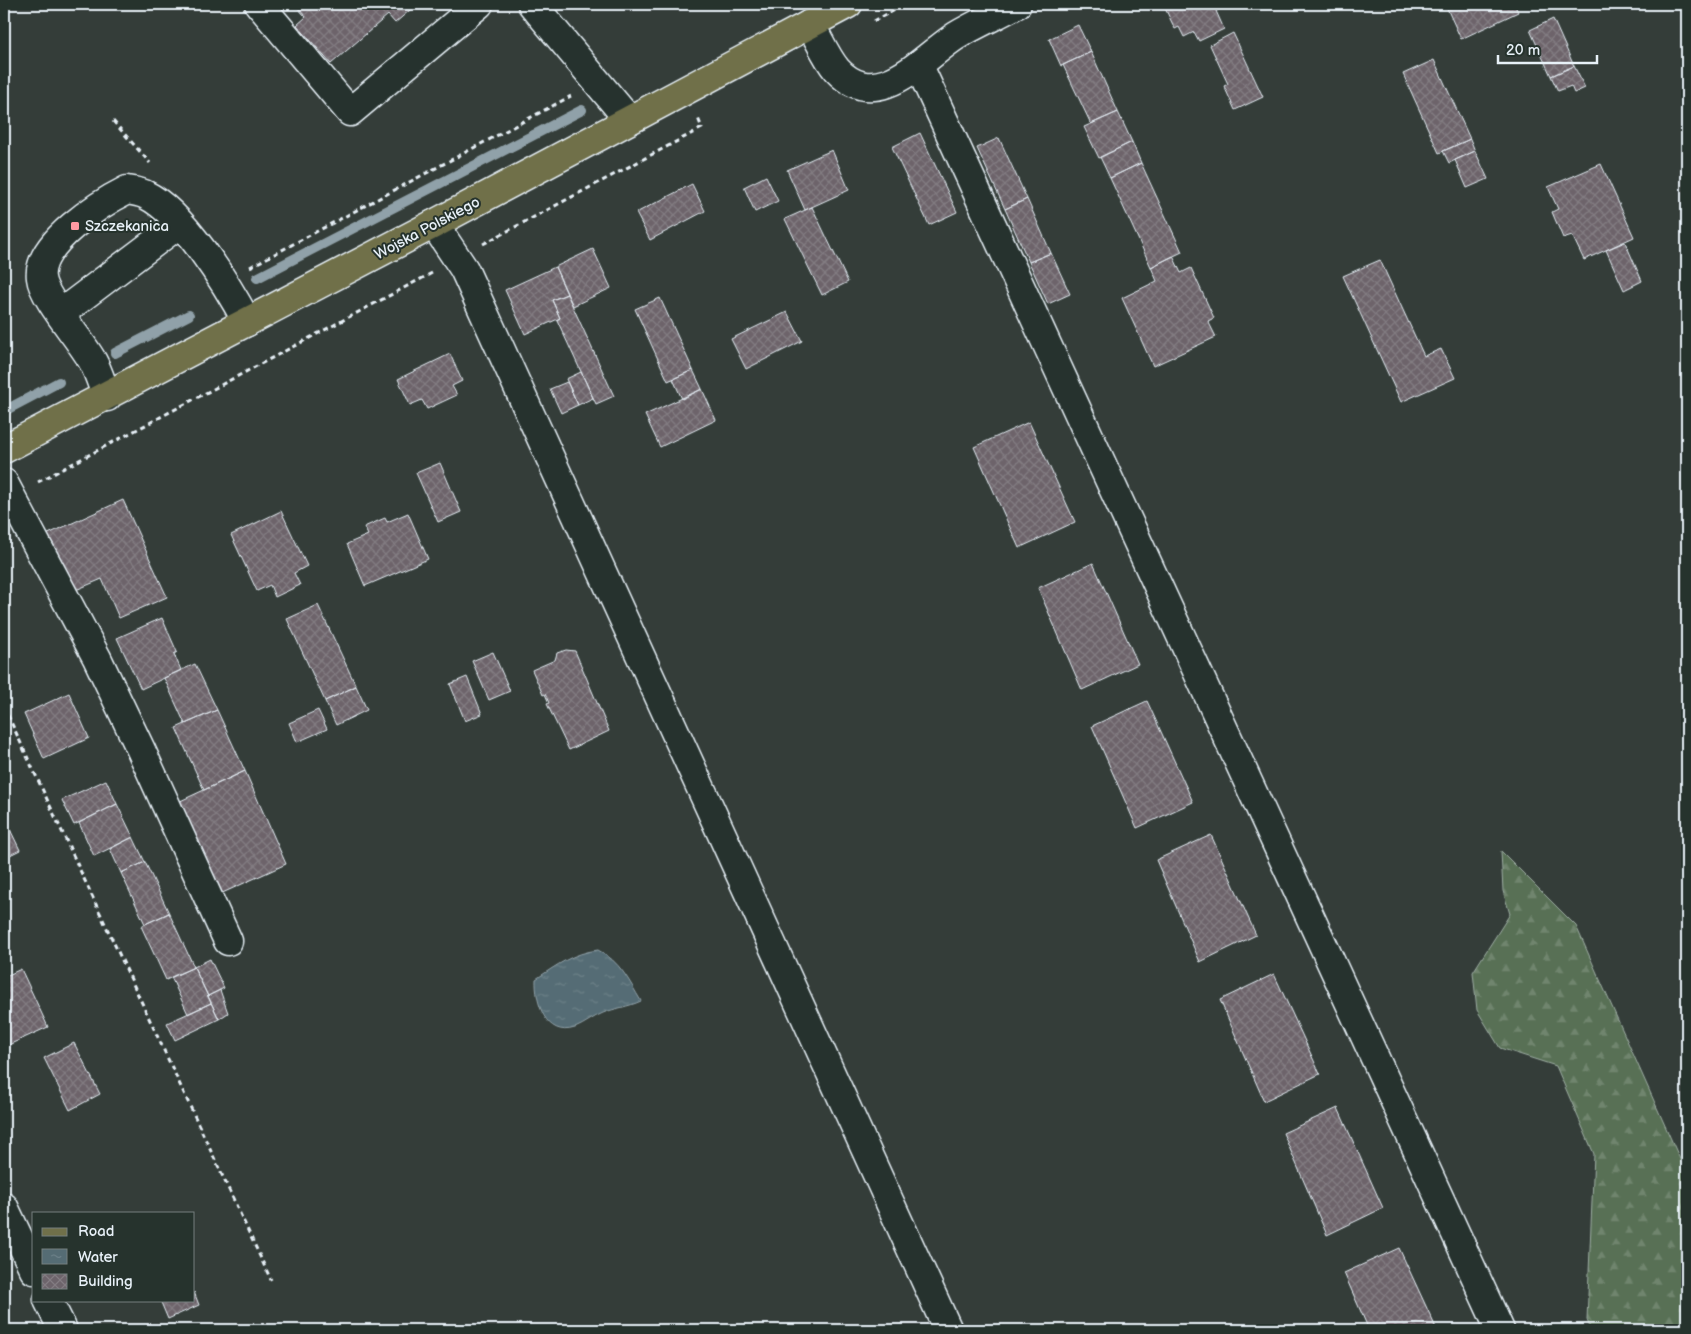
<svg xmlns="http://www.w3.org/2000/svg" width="1691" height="1334" viewBox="0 0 1691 1334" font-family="'Balsamiq Sans',sans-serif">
	<defs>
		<pattern id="forest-firs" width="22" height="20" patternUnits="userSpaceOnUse" patternTransform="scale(1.25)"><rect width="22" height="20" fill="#587055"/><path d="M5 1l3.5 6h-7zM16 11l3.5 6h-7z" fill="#70856e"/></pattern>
		<pattern id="water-ripples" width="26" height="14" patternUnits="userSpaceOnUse" patternTransform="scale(1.25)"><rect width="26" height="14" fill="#556c74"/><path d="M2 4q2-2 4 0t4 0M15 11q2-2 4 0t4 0" fill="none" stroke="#6d8189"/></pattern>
		<pattern id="building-cross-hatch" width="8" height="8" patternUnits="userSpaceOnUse" patternTransform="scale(1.25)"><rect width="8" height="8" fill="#6d646b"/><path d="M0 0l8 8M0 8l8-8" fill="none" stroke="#827b81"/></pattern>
	</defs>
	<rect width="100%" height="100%" fill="#343d39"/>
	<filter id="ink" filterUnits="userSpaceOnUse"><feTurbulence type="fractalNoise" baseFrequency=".02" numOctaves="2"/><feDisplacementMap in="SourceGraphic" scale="10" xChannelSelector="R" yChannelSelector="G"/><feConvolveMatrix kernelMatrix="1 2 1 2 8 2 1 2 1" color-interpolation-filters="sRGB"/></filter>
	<g filter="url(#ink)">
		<!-- forest -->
		<path fill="url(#forest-firs)" stroke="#a0b0a6" d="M1501 851 1576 926 1687 1175V1330H1591L1587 1320 1594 1154 1556 1066 1500 1048 1477 1010 1473 972 1510 914 1503 891Z"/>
		<!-- water -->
		<path fill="url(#water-ripples)" stroke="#90a1a9" d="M598 950C620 961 629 981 641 1001 628 1007 615 1008 603 1013 593 1017 585 1024 575 1028 545 1038 535 1001 536 979 557 965 573 953 598 950Z"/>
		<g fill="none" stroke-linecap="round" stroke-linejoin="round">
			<!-- stream -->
			<path stroke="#90a1a9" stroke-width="10" d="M257 278 582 110
				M115 353 189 315
				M4 411 59 382"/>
		</g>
		<!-- building -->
		<path fill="url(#building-cross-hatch)" stroke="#e8f1f8" d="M294 4H417L395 23 388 15 331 64 297 25 306 17Z
			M1163 4H1222L1223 7 1216 11 1224 29 1199 41 1194 32 1184 37 1179 27 1175 29Z
			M1445 4H1514L1518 12 1461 39Z
			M1553 19 1574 66 1551 76 1530 30Z
			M1078 25 1091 52 1061 66 1049 39Z
			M1233 33 1263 97 1235 110 1224 86 1228 84 1210 45Z
			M1091 52 1118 112 1091 124 1063 65Z
			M1434 60 1470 139 1439 153 1403 74Z
			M1574 66 1585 88 1574 93 1571 86 1558 91 1551 76Z
			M1118 112 1132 142 1099 158 1084 127Z
			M920 133 957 212 929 225 892 147Z
			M999 138 1027 199 1005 209 977 148Z
			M1470 139 1475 151 1449 163 1443 151Z
			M1132 142 1141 163 1110 178 1100 157Z
			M832 150 849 190 805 210 787 170Z
			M1475 151 1488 179 1467 188 1455 160Z
			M1141 163 1182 252 1151 267 1110 178Z
			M1601 164 1634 237 1584 260 1572 235 1563 238 1552 212 1558 209 1548 187Z
			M766 176 778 201 755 212 744 187Z
			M692 184 705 211 650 240 636 213Z
			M1027 199 1051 253 1029 262 1005 209Z
			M812 207 848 282 822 295 785 219Z
			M1625 242 1642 281 1624 290 1606 250Z
			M593 249 611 288 573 306 555 267Z
			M1051 253 1070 294 1048 304 1029 262Z
			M1173 256 1181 273 1191 268 1214 318 1208 321 1216 337 1153 366 1122 298 1157 281 1151 267Z
			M1380 260 1424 356 1441 349 1455 378 1401 402 1343 276Z
			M555 267 567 294 552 300 560 318 525 334 505 290Z
			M567 294 614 396 596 404 557 320 560 318 552 300Z
			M660 298 693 370 668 381 635 309Z
			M787 312 802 341 746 369 731 339Z
			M450 354 462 381 452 386 457 395 427 409 422 400 410 405 398 379Z
			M693 370 702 389 682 399 673 379Z
			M581 372 593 398 578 405 566 379Z
			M567 382 578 405 561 413 550 389Z
			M702 389 716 420 660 447 645 415Z
			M1029 422 1075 522 1019 548 974 447Z
			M440 463 461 512 438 522 416 473Z
			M123 500 167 597 119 618 102 579 71 592 46 535Z
			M281 511 307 566 294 573 300 585 275 597 270 585 257 591 231 535Z
			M408 513 428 559 365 586 347 544 368 535 364 527 385 518 387 522Z
			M1093 563 1138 664 1082 690 1038 588Z
			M318 605 356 686 325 701 287 619Z
			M162 618 177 652 174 654 181 670 141 689 117 638Z
			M566 650 575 651 609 731 569 750 547 704 549 703 545 694 543 695 532 670 555 660 557 653Z
			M493 652 510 691 489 700 472 661Z
			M195 664 217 710 185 724 164 678Z
			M467 677 482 714 465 721 450 684Z
			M356 686 367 710 336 725 325 701Z
			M69 693 89 738 44 759 24 714Z
			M1147 701 1193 802 1137 828 1092 726Z
			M217 710 245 771 204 790 176 728Z
			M318 710 327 729 297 742 289 723Z
			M245 771 286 864 218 895 176 803Z
			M106 780 117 804 74 825 62 800Z
			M117 804 133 837 94 856 79 823Z
			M5 819 20 850 4 858V820Z
			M1211 835 1256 935 1200 962 1156 860Z
			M133 837 145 862 121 873 110 849Z
			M145 862 169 913 145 924 121 873Z
			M169 913 194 967 166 980 141 926Z
			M210 959 224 988 208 996 194 967Z
			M194 967 211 1003 188 1014 171 977Z
			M21 969 48 1027 4 1047V977Z
			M1274 974 1320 1074 1264 1101 1220 1000Z
			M220 990 228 1013 219 1019 208 996Z
			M211 1003 219 1019 175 1040 167 1023Z
			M74 1043 100 1094 70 1110 44 1058Z
			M1338 1108 1383 1208 1327 1235 1283 1133Z
			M1399 1248 1437 1330H1369L1344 1273Z
			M194 1292 199 1305 168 1319 160 1300H194Z"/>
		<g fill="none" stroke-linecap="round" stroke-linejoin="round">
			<!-- minor casing -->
			<g stroke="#e8f1f8" stroke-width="31">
				<path id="minor" d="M259 4 350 112 479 4
					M532 4 629 120
					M810 24C819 39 826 57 837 70 878 114 923 57 956 36 976 24 997 15 1017 4
					M919 66 1500 1330
					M434 224 464 269 948 1330
					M61 313 179 224
					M107 397C102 385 99 373 93 362 82 341 43 298 41 278 36 244 101 203 127 190 133 191 141 192 146 195 183 213 228 286 247 322
					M4 483 97 658 141 750 228 941
					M4 1207 34 1270
					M48 1300 63 1330"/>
			</g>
			<!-- major casing -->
			<g stroke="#e8f1f8" stroke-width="31">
				<path id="major" d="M4 449 434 224 848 4"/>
			</g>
			<!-- path -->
			<path stroke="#e8f1f8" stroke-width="3" stroke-dasharray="5 4" stroke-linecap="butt" d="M874 21 906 4
				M113 121 150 163
				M483 244 702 128 698 118
				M250 267 571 96
				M38 482 432 273
				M4 707 271 1280"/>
			<!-- minor -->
			<use href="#minor" stroke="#26332d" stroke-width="28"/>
			<!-- major -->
			<use href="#major" stroke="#70704a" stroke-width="28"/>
		</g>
	</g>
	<!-- markers -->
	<rect fill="#ff9aa2" stroke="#26332d" stroke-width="2" x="70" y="221" width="10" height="10" rx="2.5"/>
	<g text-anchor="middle" stroke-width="4" stroke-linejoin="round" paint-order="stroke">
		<!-- poi labels -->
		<g font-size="15" fill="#e8f1f8" stroke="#26332d" text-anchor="start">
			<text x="85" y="231">Szczekanica</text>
		</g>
		<!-- street labels -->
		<g font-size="15" fill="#e8f1f8" stroke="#26332d">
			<text transform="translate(427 228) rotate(-28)" y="5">Wojska Polskiego</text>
		</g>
	</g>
	<!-- margin -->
	<rect width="1691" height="1334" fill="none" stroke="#26332d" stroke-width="20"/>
	<rect x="10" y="10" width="1671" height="1314" fill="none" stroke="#e8f1f8" stroke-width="2" filter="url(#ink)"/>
	<!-- legend -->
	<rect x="32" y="1212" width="162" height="90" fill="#26332d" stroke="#747f7e"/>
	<rect x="42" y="1228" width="25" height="8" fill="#70704a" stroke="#747f7e"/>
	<text x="78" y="1236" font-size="15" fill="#e8f1f8">Road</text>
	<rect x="42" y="1249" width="25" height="15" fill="url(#water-ripples)" stroke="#747f7e"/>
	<text x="78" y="1262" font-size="15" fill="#e8f1f8">Water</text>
	<rect x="42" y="1274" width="25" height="15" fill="url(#building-cross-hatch)" stroke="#747f7e"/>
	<text x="78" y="1286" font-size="15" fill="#e8f1f8">Building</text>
	<!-- scale -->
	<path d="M1498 55v8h99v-8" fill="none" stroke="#e8f1f8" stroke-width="2.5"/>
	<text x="1506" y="55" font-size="15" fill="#e8f1f8" stroke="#26332d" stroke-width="4" paint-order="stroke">20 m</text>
</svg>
